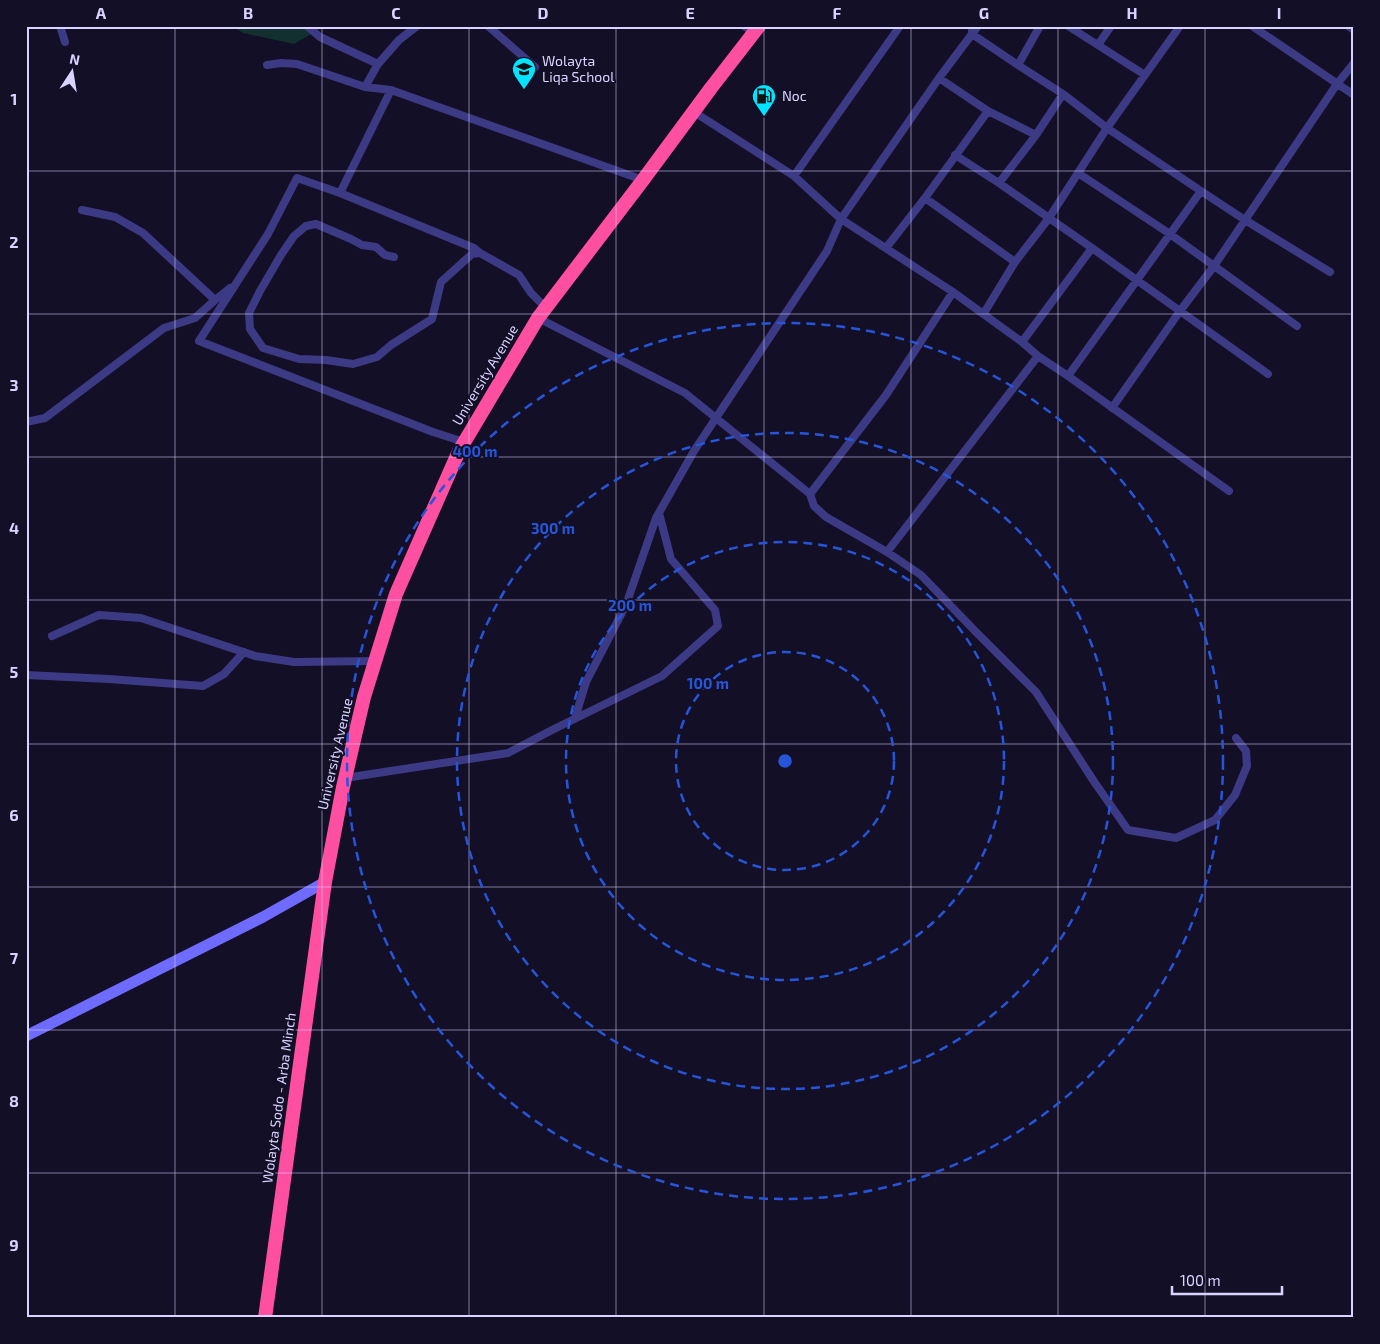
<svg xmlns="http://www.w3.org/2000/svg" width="1380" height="1344" viewBox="0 0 1380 1344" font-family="'Exo 2',sans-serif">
	<rect width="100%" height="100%" fill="#130f26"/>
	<!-- green -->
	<path fill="#12302f" d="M232 26H325L294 44 243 33Z"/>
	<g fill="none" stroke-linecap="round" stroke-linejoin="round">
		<!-- street -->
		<path stroke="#3d3a85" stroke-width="8" d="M60 26 65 42
			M307 26 320 37 378 64 365 87 391 90
			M488 26 535 67
			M744 26 754 33
			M1068 26 1145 75
			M1252 26 1354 95
			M1348 26 1354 30
			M972 31V34L1018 65 1063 94 1107 128 1201 191 1245 220 1330 272
			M1098 45 1111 26
			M378 64 399 40 417 26
			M267 65 281 63 297 64 365 87
			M1018 65 1040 26
			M988 111 1036 135
			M694 112 794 176 841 219 953 292 1022 342 1038 356 1068 376 1229 491
			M955 155 999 183 1092 248 1268 374
			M1078 173 1170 234 1297 326
			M794 176 900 26
			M999 183 1036 135 1063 94
			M340 193 391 90 643 180
			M925 198 1015 262
			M82 210 115 217 143 233 215 300
			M886 248 925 198 988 111 939 78
			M394 257 385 255 376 247 362 245 351 239 316 224 306 226 294 236 281 255 260 291 249 313 250 329 263 348 299 359 326 360 353 364 377 357 391 345 432 319 441 282 472 254 480 253
			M984 313 1015 262 1049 218 1107 128 1180 26
			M538 318 685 393 810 494 814 506 826 517 887 552 921 575 975 631 1036 692 1095 783 1128 830 1176 838 1215 820 1235 795 1247 766 1246 751 1236 738
			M1022 342 1092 248
			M1068 376 1201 191
			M1112 408 1180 311 1214 266 1337 84 1354 63
			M26 422 45 418 164 328 195 318 215 300 230 288
			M464 442 433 432 199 341 268 234 297 178 340 193 474 248 480 253 519 275 531 293 546 308
			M810 494 886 395 953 292
			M887 552 1038 356
			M52 636 99 615 141 618 255 656 294 662 376 661
			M26 675 109 679 203 686 224 674 244 652
			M575 718 586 682 626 605 656 518 694 451 827 251 841 219 939 78 978 26
			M345 778 508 753 554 729 662 676 718 626 715 610 671 559 659 513"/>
		<!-- secondary -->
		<path stroke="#6f6bff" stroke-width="11" d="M26 1036 263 917 325 882"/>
		<!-- highway -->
		<path stroke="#ff4fa3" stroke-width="14" d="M265 1318 325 882 343 787 364 697 396 594 459 451 538 318 643 180 711 88 759 26"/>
	</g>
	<!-- grid -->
	<path fill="none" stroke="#d9d4ff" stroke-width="1" stroke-opacity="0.55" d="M175 26V1318M322 26V1318M469 26V1318M616 26V1318M764 26V1318M911 26V1318M1058 26V1318M1205 26V1318M26 171H1354M26 314H1354M26 457H1354M26 600H1354M26 744H1354M26 887H1354M26 1030H1354M26 1173H1354"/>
	<!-- distance rings -->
	<g fill="none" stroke="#2655da" stroke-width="2.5" stroke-dasharray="9 6">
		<circle cx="785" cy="761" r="109"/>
		<circle cx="785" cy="761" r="219"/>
		<circle cx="785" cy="761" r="328"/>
		<circle cx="785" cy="761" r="438"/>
	</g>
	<!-- icons -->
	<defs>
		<g id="school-pin" transform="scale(1.25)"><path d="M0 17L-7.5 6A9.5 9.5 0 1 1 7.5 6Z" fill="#00e5ff" stroke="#130f26"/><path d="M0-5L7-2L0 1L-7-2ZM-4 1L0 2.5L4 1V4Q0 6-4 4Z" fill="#111"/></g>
		<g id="fuel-pin" transform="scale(1.25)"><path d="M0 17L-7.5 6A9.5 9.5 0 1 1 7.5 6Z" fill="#00e5ff" stroke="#130f26"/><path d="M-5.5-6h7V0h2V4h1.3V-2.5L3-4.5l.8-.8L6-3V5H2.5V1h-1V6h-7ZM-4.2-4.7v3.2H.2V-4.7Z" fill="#111"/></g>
	</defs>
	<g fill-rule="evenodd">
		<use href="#school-pin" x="524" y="69"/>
		<use href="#fuel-pin" x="764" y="96"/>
	</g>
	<g text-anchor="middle" stroke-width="4" stroke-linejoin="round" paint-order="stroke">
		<!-- poi labels -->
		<g font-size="14" fill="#d9d4ff" stroke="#130f26" text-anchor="start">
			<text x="542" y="66">Wolayta<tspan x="542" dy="16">Liqa School</tspan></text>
			<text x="782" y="101">Noc</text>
		</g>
		<!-- street labels -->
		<g font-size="14" fill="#d9d4ff" stroke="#130f26">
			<text transform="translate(485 375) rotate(-59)" y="5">University Avenue</text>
			<text transform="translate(335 754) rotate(-77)" y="5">University Avenue</text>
			<text transform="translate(279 1098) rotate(-82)" y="5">Wolayta Sodo - Arba Minch</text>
		</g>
	</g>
	<circle cx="785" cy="761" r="8" fill="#2655da" stroke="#130f26" stroke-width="2.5"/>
	<g font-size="15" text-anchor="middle" font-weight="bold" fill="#2655da" stroke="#130f26" stroke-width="4" stroke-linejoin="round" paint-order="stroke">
		<text x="475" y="457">400 m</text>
		<text x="553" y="534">300 m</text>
		<text x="630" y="611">200 m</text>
		<text x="708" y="689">100 m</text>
	</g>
	<!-- border -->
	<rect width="1380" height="1344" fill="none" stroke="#130f26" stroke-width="55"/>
	<!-- north arrow -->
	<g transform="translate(72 72) rotate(12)" stroke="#130f26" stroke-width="4" paint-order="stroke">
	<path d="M0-4L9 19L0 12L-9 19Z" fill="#d9d4ff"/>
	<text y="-8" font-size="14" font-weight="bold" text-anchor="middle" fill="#d9d4ff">N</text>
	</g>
	<!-- scale -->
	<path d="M1172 1286v8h110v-8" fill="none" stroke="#d9d4ff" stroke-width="2.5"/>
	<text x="1180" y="1286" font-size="15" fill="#d9d4ff" stroke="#130f26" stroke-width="4" paint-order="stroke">100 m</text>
	<rect x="28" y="28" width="1324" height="1288" fill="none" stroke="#d9d4ff" stroke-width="2"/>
	<g font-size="16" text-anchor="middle" font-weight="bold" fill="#d9d4ff">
		<text x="101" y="19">A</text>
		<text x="248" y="19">B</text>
		<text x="396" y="19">C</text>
		<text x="543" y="19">D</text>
		<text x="690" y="19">E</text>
		<text x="837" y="19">F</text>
		<text x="984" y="19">G</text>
		<text x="1132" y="19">H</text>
		<text x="1279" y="19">I</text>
		<text x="14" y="105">1</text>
		<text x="14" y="248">2</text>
		<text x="14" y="391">3</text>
		<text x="14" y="534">4</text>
		<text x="14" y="678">5</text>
		<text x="14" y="821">6</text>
		<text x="14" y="964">7</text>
		<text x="14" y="1107">8</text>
		<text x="14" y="1251">9</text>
	</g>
</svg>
